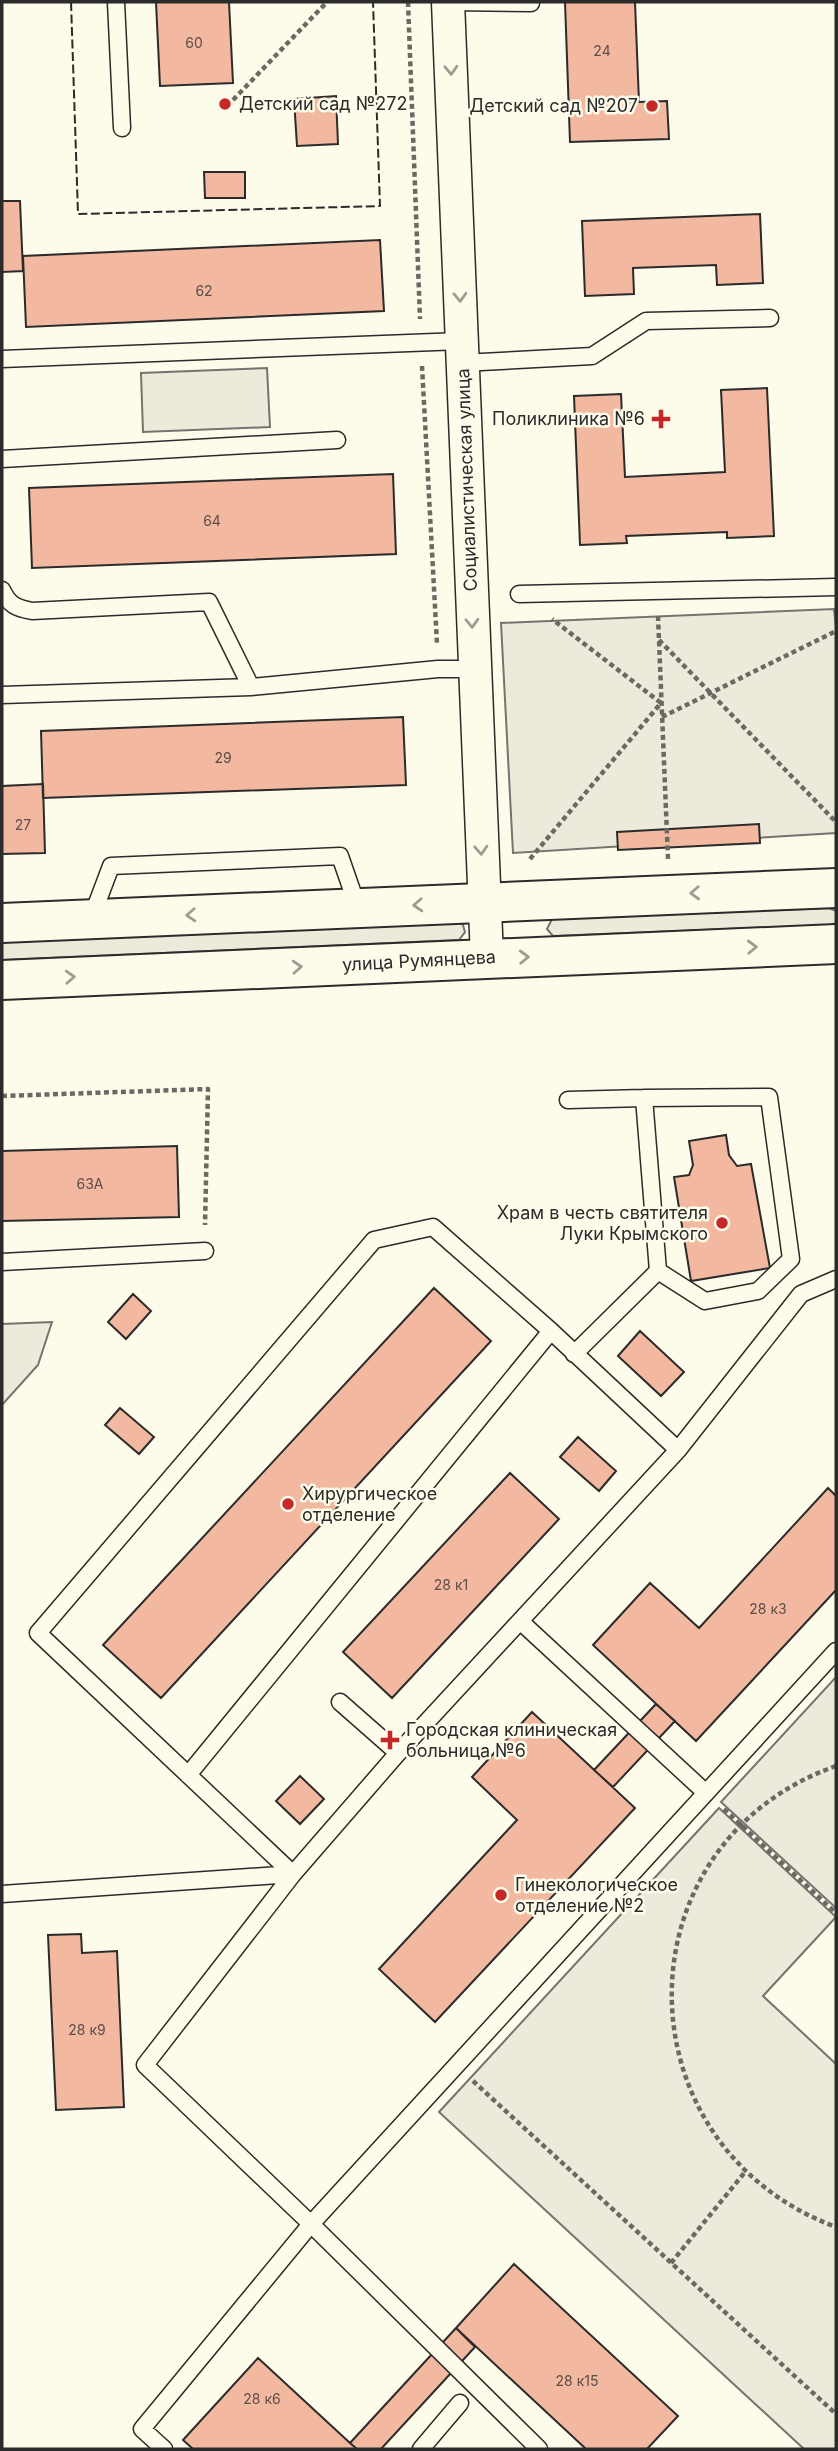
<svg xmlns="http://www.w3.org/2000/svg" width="838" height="2451" viewBox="0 0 838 2451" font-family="Inter,sans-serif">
	<rect width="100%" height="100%" fill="#fdfbea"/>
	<!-- green -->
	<path fill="#ecebdb" stroke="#74746e" stroke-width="2" d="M267 368 270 427 143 432 141 373Z
		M834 609 836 628V833L513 853 501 623Z
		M829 908 836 911V923L830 925 553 936 547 929 552 919Z
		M459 922 463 925 465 932 459 940 2 960V942Z
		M52 1322 38 1365 2 1405V1324Z
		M836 1677V1908L721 1802Z
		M719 1808 836 1917 763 1996 836 2064V2449H804L439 2112Z"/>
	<!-- building -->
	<path fill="#f2b8a0" stroke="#2b2b2b" stroke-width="2" d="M156 2H229L233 83 160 86Z
		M565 2H635L639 102 667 101 669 139 570 142Z
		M336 96 338 144 297 146 294 99Z
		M204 172H245V198H205Z
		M2 201H20L23 271 2 272Z
		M760 214 763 283 717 285 716 265 633 268 634 294 585 296 582 221Z
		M380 240 384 311 26 327 23 256Z
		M767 388 774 536 727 538V532L626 536 627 543 580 545 574 396 621 394 625 477 725 472 721 390Z
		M393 474 396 554 32 568 29 488Z
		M403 717 406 785 43 798 41 731Z
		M43 784 45 853 2 854V786Z
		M759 824 760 843 618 850 617 832Z
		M726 1135 729 1155 737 1166 751 1164 770 1268 691 1281 674 1177 689 1175 693 1165 689 1141Z
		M177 1146 179 1217 2 1221V1151Z
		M434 1288 491 1341 161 1698 103 1645Z
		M133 1294 151 1311 126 1339 108 1322Z
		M640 1331 684 1372 661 1396 618 1356Z
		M120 1408 154 1437 139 1454 105 1425Z
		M578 1437 616 1471 599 1491 560 1457Z
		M510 1473 559 1519 392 1698 343 1652Z
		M828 1488 836 1496V1590L696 1741 593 1645 650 1583 699 1628Z
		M656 1704 675 1721 613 1787 594 1770Z
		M532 1712 635 1808 435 2022 379 1969 517 1820 472 1777Z
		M300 1776 324 1799 300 1824 276 1801Z
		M81 1934 82 1953 117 1951 124 2107 56 2110 48 1935Z
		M514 2264 678 2416 647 2449H586L456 2328Z
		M456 2328 475 2347 381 2449H357L350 2443Z
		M258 2358 350 2443 357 2449H193L183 2440Z"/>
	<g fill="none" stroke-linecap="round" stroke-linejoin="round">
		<!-- lane casing -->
		<g stroke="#2b2b2b" stroke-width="19">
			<path id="lane" d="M116 2 122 128
				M448 2 531 3
				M2 359 461 341
				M462 363 592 356 646 321 770 318
				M2 459 337 440
				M2 590C9 605 16 608 32 611L209 602 251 687
				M519 594 836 587
				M2 695 251 687 438 669H474
				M91 919 111 866 340 856 358 908
				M568 1100 644 1098
				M2 1262 205 1251
				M574 1354 658 1271 644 1098 769 1097 791 1259 758 1291 705 1301 658 1271
				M520 1621 706 1793
				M340 1702 398 1753
				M188 1775 551 1331
				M293 1874 38 1633 374 1240 433 1227 551 1331 678 1450
				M2 1894 293 1874
				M164 2449 142 2429 311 2224 145 2065 293 1874 398 1753 678 1450 801 1294 836 1279
				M421 2449 460 2403
				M539 2449 311 2224 836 1651"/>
		</g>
		<!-- street casing -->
		<g stroke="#2b2b2b" stroke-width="35">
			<path id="street" d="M448 2 487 958"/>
		</g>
		<!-- secondary casing -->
		<g stroke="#2b2b2b" stroke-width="42">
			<path id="secondary" d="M2 923 836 888
				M2 980 836 944"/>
		</g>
		<!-- path -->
		<path stroke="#6a6964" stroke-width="4.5" stroke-dasharray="5 3.5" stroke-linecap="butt" d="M408 2 420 319
			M233 100 327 2
			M422 366 437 644
			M658 616 668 859
			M659 640 836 822
			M662 717 836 631
			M530 859 661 703 552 619
			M2 1096 208 1089 205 1225
			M836 1766C616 1844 618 2146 836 2227
			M724 1809 836 1913
			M473 2081 836 2414
			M671 2263 745 2172"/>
		<!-- lane -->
		<use href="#lane" stroke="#fdfbea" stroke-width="16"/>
		<!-- street -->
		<use href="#street" stroke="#fdfbea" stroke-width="32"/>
		<!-- secondary -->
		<use href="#secondary" stroke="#fdfbea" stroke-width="38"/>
		<!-- fence -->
		<path stroke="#2b2b2b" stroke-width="2" stroke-dasharray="9 3.5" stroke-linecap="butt" d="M71 2 78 214 380 206 373 2"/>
	</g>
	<!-- one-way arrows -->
	<defs><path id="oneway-chevron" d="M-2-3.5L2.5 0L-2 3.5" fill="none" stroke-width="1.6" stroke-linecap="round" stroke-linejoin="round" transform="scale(1.75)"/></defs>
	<g stroke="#9e9d94">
		<use href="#oneway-chevron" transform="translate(451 70) rotate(88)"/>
		<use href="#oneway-chevron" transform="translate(460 297) rotate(88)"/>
		<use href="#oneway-chevron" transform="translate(472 623) rotate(88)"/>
		<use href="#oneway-chevron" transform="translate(481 850) rotate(87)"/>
		<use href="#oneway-chevron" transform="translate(695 893) rotate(178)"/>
		<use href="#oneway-chevron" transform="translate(418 905) rotate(177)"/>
		<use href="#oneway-chevron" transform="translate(191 915) rotate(177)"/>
		<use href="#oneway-chevron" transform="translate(752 947) rotate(-2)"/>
		<use href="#oneway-chevron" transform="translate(524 957) rotate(-2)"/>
		<use href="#oneway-chevron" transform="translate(297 967) rotate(-3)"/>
		<use href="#oneway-chevron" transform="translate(70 977) rotate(-3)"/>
	</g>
	<!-- markers -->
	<g fill="#c62828" stroke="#fdfbea" stroke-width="2.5">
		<circle cx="225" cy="104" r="7"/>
		<circle cx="652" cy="106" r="7"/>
		<path d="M657.5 408.5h7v7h7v7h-7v7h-7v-7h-7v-7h7z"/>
		<circle cx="722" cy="1223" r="7"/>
		<circle cx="288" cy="1504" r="7"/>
		<path d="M386.5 1729.5h7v7h7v7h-7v7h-7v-7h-7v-7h7z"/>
		<circle cx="501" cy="1895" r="7"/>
	</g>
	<g text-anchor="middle" stroke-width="5" stroke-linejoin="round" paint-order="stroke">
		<!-- number labels -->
		<g font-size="14" fill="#5d4e48">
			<text x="194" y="48">60</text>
			<text x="602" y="56">24</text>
			<text x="204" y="296">62</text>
			<text x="212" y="526">64</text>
			<text x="223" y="763">29</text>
			<text x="23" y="830">27</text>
			<text x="90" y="1189">63А</text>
			<text x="451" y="1590">28 к1</text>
			<text x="768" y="1614">28 к3</text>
			<text x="87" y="2035">28 к9</text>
			<text x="577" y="2386">28 к15</text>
			<text x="262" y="2404">28 к6</text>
		</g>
		<!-- poi labels -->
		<g font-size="18" fill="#2b2b2b" stroke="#fdfbea" text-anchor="start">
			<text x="239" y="110">Детский сад №272</text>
			<text x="638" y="112" text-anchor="end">Детский сад №207</text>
			<text x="645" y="425" text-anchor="end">Поликлиника №6</text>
			<text x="708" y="1219" text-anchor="end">Храм в честь святителя<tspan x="708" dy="21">Луки Крымского</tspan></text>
			<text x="302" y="1500">Хирургическое<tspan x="302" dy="21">отделение</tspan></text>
			<text x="406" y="1736">Городская клиническая<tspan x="406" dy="21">больница №6</tspan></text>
			<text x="515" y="1891">Гинекологическое<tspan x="515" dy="21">отделение №2</tspan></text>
		</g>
		<!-- street labels -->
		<g font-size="18" fill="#2b2b2b" stroke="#fdfbea">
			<text transform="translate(467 480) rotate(-92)" y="6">Социалистическая улица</text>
			<text transform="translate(419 961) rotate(-3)" y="6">улица Румянцева</text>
		</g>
	</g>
	<!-- border -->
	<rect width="838" height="2451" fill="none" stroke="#2b2b2b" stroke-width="7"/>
</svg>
